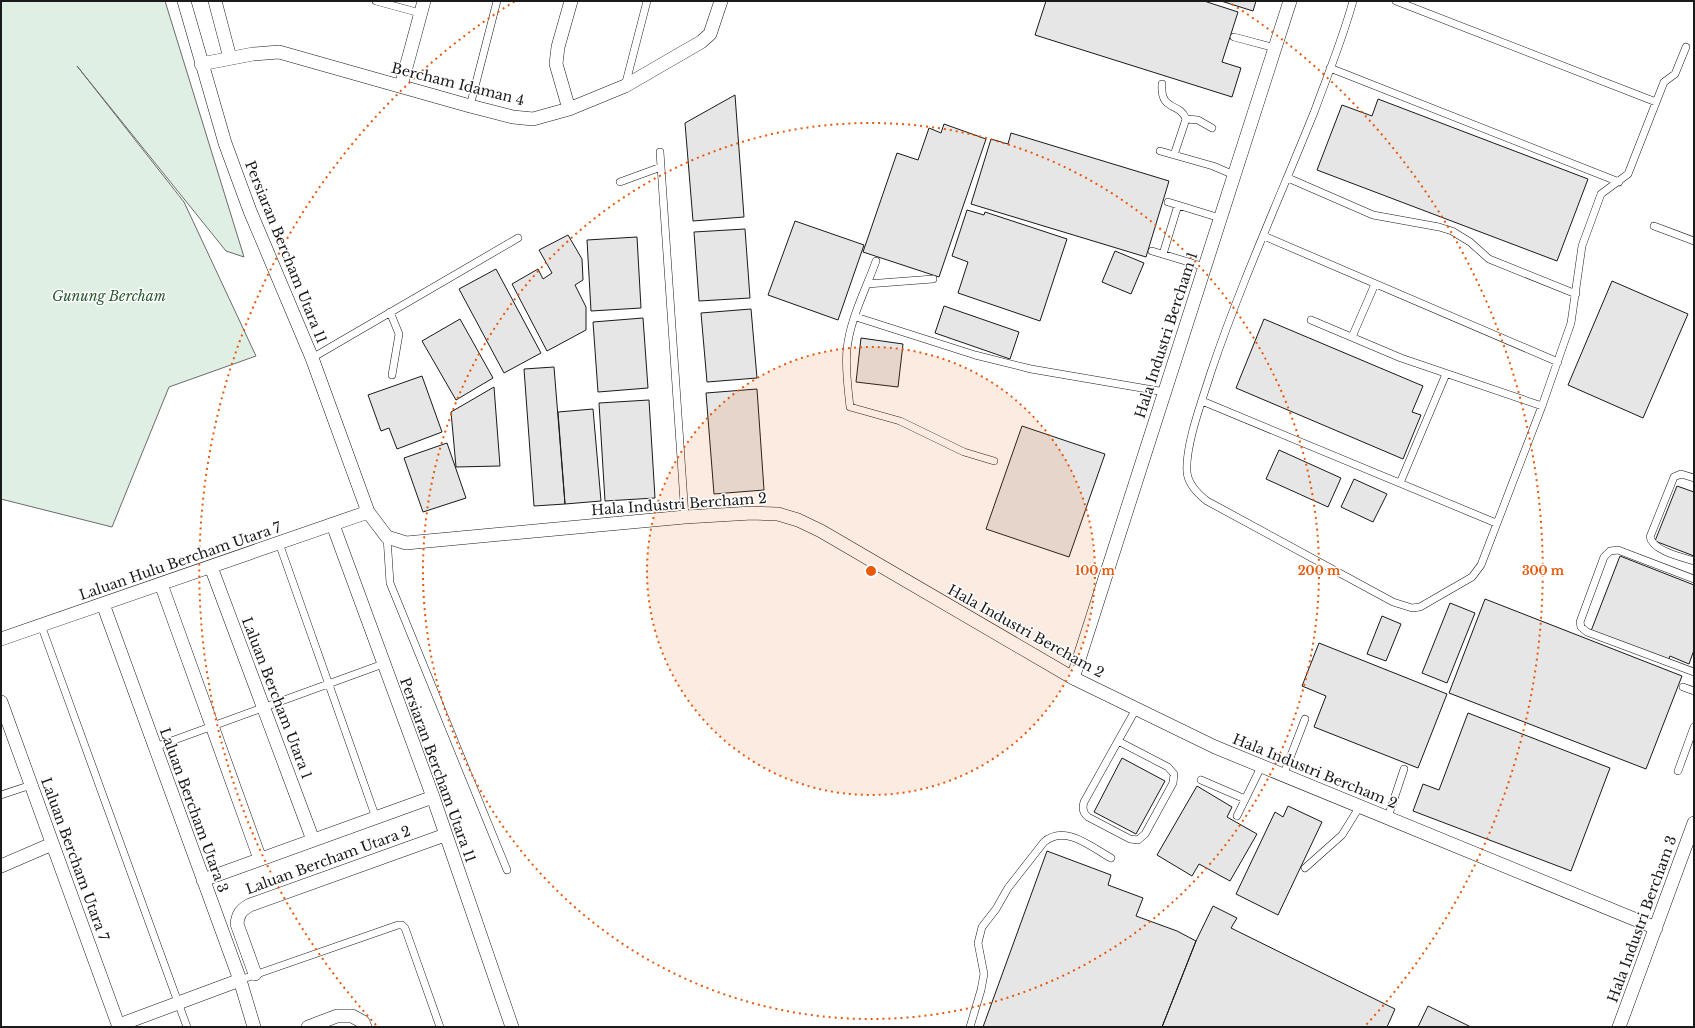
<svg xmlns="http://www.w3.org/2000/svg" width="1695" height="1028" viewBox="0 0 1695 1028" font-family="'Libre Baskerville',serif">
	<rect width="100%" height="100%" fill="#fff"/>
	<!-- green -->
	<path fill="#e0efe3" stroke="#6a6a6a" d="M1 1H165L244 257 226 251 77 66 184 202 256 356 169 387 112 527 1 499Z"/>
	<!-- building -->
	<path fill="#e6e6e6" stroke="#1a1a1a" d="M1046 1H1204L1238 12 1222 62 1241 68 1232 97 1035 35Z
		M1221 1H1256L1253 11Z
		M735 95 744 217 693 221 685 123Z
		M1378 99 1588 179 1557 261 1317 170 1342 105 1372 116Z
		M944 124 986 139 939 277 863 252 897 153 918 160 929 128 941 133Z
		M1011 133 1169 181 1146 257 971 204 991 139 1008 144Z
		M967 210 984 215 985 212 1067 239 1040 321 958 293 968 262 952 256Z
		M795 221 864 245 838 320 768 295Z
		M745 229 750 298 699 301 694 232Z
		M568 235 582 259 583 280 575 285 586 307V330L547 351 512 284 538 269 543 279 552 273 539 250Z
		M637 237 641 308 591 311 587 240Z
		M1115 251 1144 263 1131 294 1102 282Z
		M496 269 541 353 504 373 459 289Z
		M1612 281 1688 314 1643 418 1568 385Z
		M944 306 1019 332 1010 359 935 333Z
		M751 309 757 378 707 382 701 313Z
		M643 318 648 388 598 392 593 322Z
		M460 319 493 378 456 400 422 341Z
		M1264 319 1423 386 1412 412 1421 415 1403 459 1236 388Z
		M861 338 903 344 898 387 856 382Z
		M554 367 565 504 534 506 524 369Z
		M422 376 442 432 397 449 389 428 381 431 368 395Z
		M494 387 500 466 456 467 451 412Z
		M757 389 764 490 714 494 706 393Z
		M649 400 655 498 605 501 599 403Z
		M593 409 601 501 565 504 558 412Z
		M1022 426 1105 454 1069 557 986 529Z
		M447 443 466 498 423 512 404 458Z
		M1279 450 1341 478 1328 507 1266 479Z
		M1354 479 1387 494 1373 522 1341 507Z
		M1677 486 1694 492V556L1655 541Z
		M1620 556 1694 585V650L1689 664 1670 656 1668 661 1591 631Z
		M1485 599 1682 676 1646 769 1449 693Z
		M1450 603 1475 613 1447 683 1422 673Z
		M1382 616 1401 624 1386 661 1367 654Z
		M1319 643 1447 694 1418 768 1314 727 1326 696 1302 686Z
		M1468 713 1610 768 1571 871 1413 811 1423 784 1439 790Z
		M1122 758 1165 781 1136 834 1094 812Z
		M1197 786 1232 807 1227 817 1257 834 1230 881 1199 864 1192 876 1157 855Z
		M1288 806 1322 822 1278 915 1236 894 1275 812 1283 817Z
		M1047 851 1111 875 1108 885 1143 898 1136 916 1177 931 1196 941 1162 1027H983Z
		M1213 906 1237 918 1231 928 1395 1009 1387 1027H1162L1196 941Z
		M1428 1006 1471 1027H1418Z"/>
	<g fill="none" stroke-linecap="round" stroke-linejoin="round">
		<!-- lane casing -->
		<g stroke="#1a1a1a" stroke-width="8">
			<path id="lane" d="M376 1 420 13
				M1353 1C1343 38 1328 74 1315 110 1280 197 1241 283 1211 372 1203 398 1185 445 1187 472 1188 484 1198 494 1207 501L1393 602 1412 608 1420 607 1472 577 1481 565 1542 406 1571 323 1582 246 1601 194 1628 174 1664 82 1675 74 1686 47
				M1396 1 1656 102
				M1234 37 1275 48
				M1330 68 1619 182
				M1162 84C1160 112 1180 102 1186 119L1174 155
				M625 86 647 1
				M470 106 497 1
				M1186 119 1198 120 1212 128
				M1160 151 1213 166 1234 175
				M660 152 685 517
				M1288 178 1373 215 1439 227 1452 231 1470 242 1489 259 1576 294
				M620 182 661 167
				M1168 202 1220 218
				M1654 226 1694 241
				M1264 236 1558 362
				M1152 251 1205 267
				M1163 254 1178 205
				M876 261C866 289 850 319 847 349 845 368 848 388 850 407L900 421 964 452 994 461
				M867 284 933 279
				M390 312 399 334 392 375
				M856 317 975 355 1031 369 1165 392
				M1311 320 1401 358 1542 406
				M1352 337 1375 284
				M312 358 518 238
				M1202 401 1496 523
				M1694 478 1681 474 1674 477 1650 537C1653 551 1682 557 1694 561
				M1400 483 1446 374
				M387 537 390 583 507 870
				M279 543 376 818
				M1694 579 1618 550 1610 551 1604 557 1580 622 1581 627 1587 632 1694 672
				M41 625 187 1027
				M1683 687 1694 691
				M1118 741 1168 767 1174 774 1173 783 1145 834 1138 840 1130 839 1088 817C1083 813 1082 808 1084 802L1118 741 1136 709
				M155 747 383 664
				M1678 771 1694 727
				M1283 776 1305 719
				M1201 780 1245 799
				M1 795 31 785
				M1237 816 1261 767
				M1388 817 1404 769
				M1305 868 1342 835 1360 806
				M240 980 398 925H402L405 928 440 1027
				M970 1027 981 990 984 974 978 943 982 927 996 909 1008 888 1044 842C1065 824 1091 847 1111 858"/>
		</g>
		<!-- street casing -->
		<g stroke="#1a1a1a" stroke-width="14">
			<path id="street" d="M184 1 225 143 250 211 312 358 368 512 387 537 406 543 685 517 752 513 778 514 798 520 821 531 1073 678 1215 747 1656 928
				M215 1 230 58
				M201 64 253 54 279 52 470 106 513 117 533 119 569 109 625 86 701 42 710 34 721 1
				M401 86 424 1
				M569 109 556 64 558 47 571 1
				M333 525 433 797 512 1027
				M211 567 313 840
				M161 584 260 859
				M103 604 240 980 254 1027
				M1 639 368 512
				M1073 678 1290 1
				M1 702 119 1027
				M1 866 52 844
				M203 880 433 797
				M255 974 237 924C238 914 241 910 250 905L445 835
				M119 1025 240 980
				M308 1027 337 1016H352L363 1022 365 1027
				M1619 1027 1694 823"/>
		</g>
		<!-- lane -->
		<use href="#lane" stroke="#fff" stroke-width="7"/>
		<!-- street -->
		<use href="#street" stroke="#fff" stroke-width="13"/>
	</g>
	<!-- distance rings -->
	<circle cx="871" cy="571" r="224" fill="#e8590c" fill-opacity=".12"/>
	<g fill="none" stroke="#e8590c" stroke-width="2" stroke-dasharray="2 4">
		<circle cx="871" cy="571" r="224"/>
		<circle cx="871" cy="571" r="448"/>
		<path d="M376 1025A672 672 0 0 1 515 1M1227 1A672 672 0 0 1 1366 1025"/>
	</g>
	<g text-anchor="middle" stroke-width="3" stroke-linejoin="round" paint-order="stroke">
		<!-- street labels -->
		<g font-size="14" fill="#1a1a1a" stroke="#fff">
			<text transform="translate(458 84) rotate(14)" y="5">Bercham Idaman 4</text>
			<text transform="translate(286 252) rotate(68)" y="5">Persiaran Bercham Utara 11</text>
			<text transform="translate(1166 335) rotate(-72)" y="5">Hala Industri Bercham 1</text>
			<text transform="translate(679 504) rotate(-4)" y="5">Hala Industri Bercham 2</text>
			<text transform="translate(180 561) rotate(-19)" y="5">Laluan Hulu Bercham Utara 7</text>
			<text transform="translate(1026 631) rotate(29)" y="5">Hala Industri Bercham 2</text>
			<text transform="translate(277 698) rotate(69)" y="5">Laluan Bercham Utara 1</text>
			<text transform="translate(438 770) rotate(70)" y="5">Persiaran Bercham Utara 11</text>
			<text transform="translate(1315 771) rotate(22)" y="5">Hala Industri Bercham 2</text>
			<text transform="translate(194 810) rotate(70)" y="5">Laluan Bercham Utara 3</text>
			<text transform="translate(75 859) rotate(70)" y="5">Laluan Bercham Utara 7</text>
			<text transform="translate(328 860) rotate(-20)" y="5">Laluan Bercham Utara 2</text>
			<text transform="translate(1642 919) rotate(-70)" y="5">Hala Industri Bercham 3</text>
		</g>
		<!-- park labels -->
		<g font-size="14" font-style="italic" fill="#2b5a34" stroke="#fff">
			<text x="109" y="301">Gunung Bercham</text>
		</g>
	</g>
	<circle cx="871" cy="571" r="6" fill="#e8590c" stroke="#fff" stroke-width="2"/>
	<g font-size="12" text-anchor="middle" font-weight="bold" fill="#e8590c" stroke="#fff" stroke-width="3" stroke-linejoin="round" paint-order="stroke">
		<text x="1095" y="575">100 m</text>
		<text x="1319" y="575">200 m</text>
		<text x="1543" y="575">300 m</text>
	</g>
	<!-- border -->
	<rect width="1695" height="1028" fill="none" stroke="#1a1a1a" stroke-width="4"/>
</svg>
